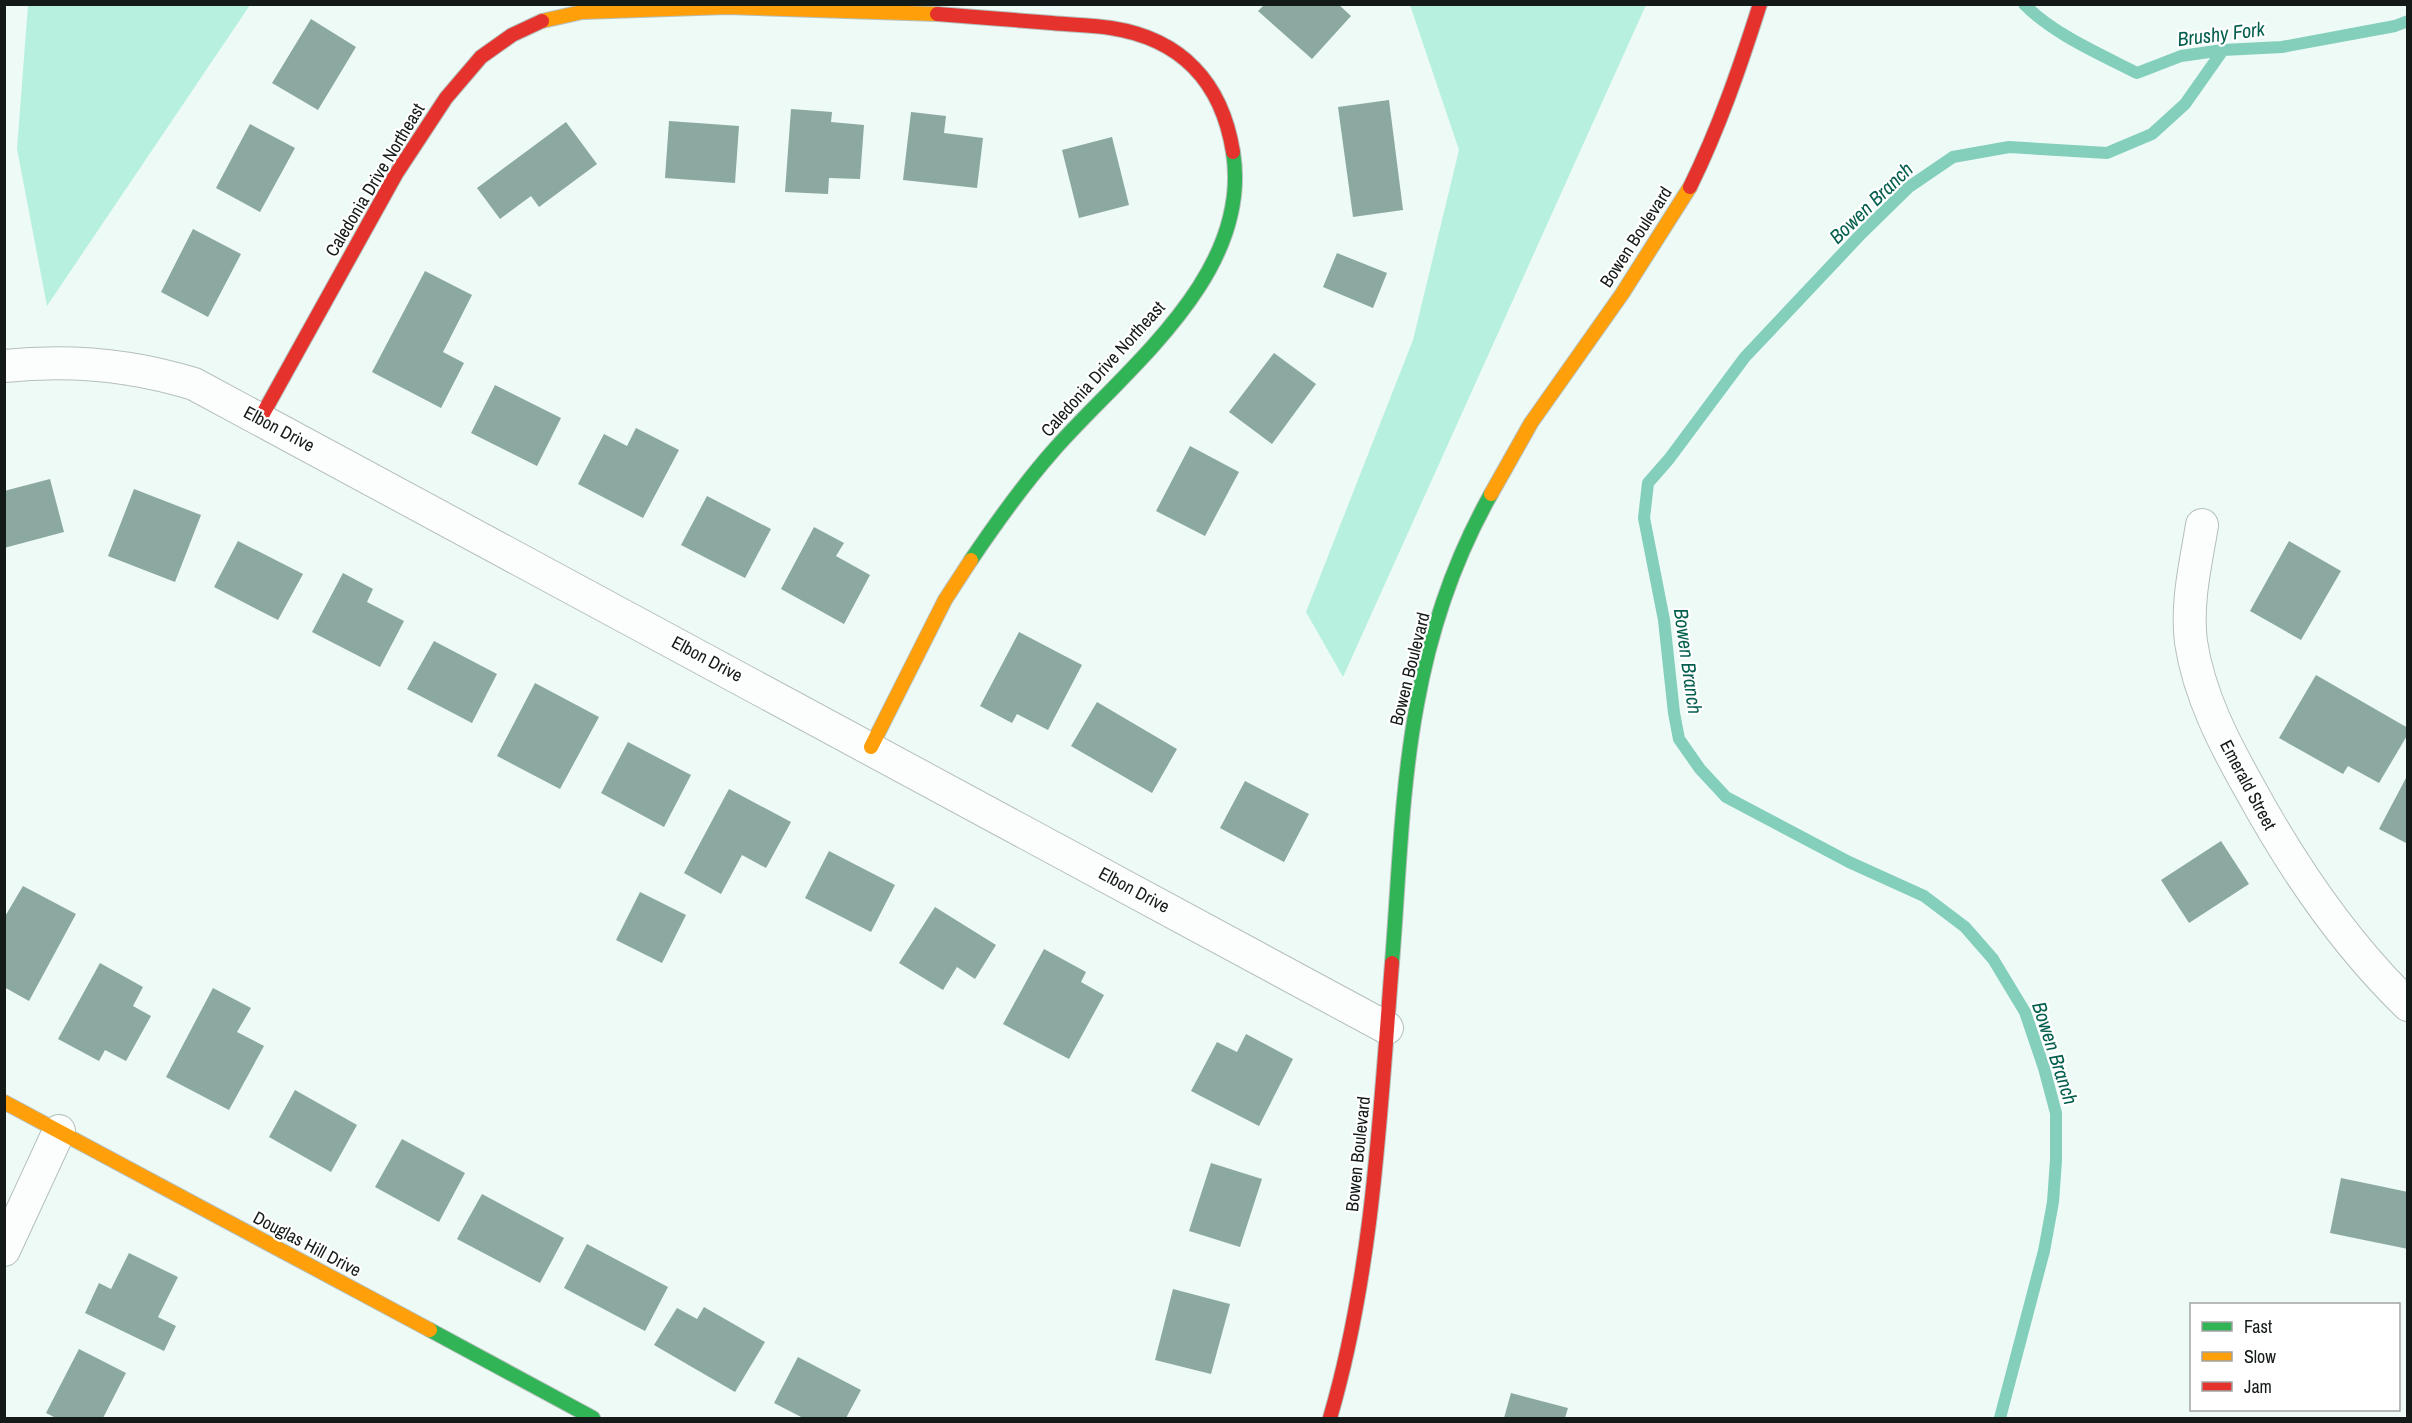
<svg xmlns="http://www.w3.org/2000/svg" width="2412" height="1423" viewBox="0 0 2412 1423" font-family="'Archivo Narrow',sans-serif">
	<rect width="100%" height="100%" fill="#eefaf6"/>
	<!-- green -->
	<path fill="#b8f0e0" d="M28 5H250L47 306 17 149Z
		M1410 5H1646L1343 677 1306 612 1413 340 1459 150Z"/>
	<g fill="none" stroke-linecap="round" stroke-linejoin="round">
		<!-- stream -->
		<path stroke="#83cfbb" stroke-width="12" d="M2024 4C2053 34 2100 54 2137 73L2181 56 2223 50 2282 47 2395 26 2408 21
			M2000 1418 2044 1251 2053 1202 2056 1160V1113L2044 1068 2025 1012 1993 959 1965 927 1924 896 1849 862 1726 797 1700 769 1679 739 1674 713 1664 620 1644 518 1648 483 1669 459 1745 357 1861 234 1909 187 1953 157 2009 147 2107 153 2152 134 2185 104 2223 50"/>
	</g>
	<!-- building -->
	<path fill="#8ba8a1" d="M1265 4H1338L1351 16 1312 59 1258 11Z
		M311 19 356 47 318 110 272 83Z
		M1389 100 1403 210 1353 217 1338 107Z
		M791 109 832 112 831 122 864 125 860 179 829 178 828 194 785 192Z
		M911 112 946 116 944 133 983 138 977 188 903 180Z
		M669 121 739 126 735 183 665 178Z
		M566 122 597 164 539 207 531 196 500 219 477 188Z
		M250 124 295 148 260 212 216 188Z
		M1112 137 1129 205 1079 218 1062 150Z
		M193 229 241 254 208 317 161 292Z
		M1337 253 1387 273 1373 308 1323 287Z
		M425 271 472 295 443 352 464 363 441 408 372 372Z
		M1274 353 1316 384 1272 444 1229 412Z
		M495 385 561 418 537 466 471 433Z
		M636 428 679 450 643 518 578 484 604 434 627 446Z
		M1190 446 1239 472 1205 536 1156 511Z
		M50 479 64 532 4 548V491Z
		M134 489 201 515 175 582 108 556Z
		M707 496 771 529 745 578 681 545Z
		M814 527 844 543 836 556 870 575 844 624 781 589Z
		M238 541 303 574 278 620 214 587Z
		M2289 541 2341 571 2301 640 2250 611Z
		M343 573 373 589 367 602 404 621 380 667 312 632Z
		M1019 632 1082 665 1048 730 1017 714 1012 723 980 706Z
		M434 641 497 674 472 723 407 689Z
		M2316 675 2408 728V734L2379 783 2348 766 2343 774 2279 738Z
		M535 683 599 717 560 789 497 756Z
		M1097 702 1177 749 1152 793 1071 746Z
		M628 742 691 775 664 827 601 793Z
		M2406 778 2408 779V844L2379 829Z
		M1245 781 1309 814 1284 862 1220 828Z
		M729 789 791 822 766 868 742 855 721 894 684 873Z
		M2221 841 2249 884 2189 923 2161 880Z
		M829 851 895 885 871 932 805 898Z
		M23 886 76 914 29 1001 4 987V918Z
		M640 892 686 915 662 963 616 940Z
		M935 907 996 945 975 979 957 967 943 990 899 963Z
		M1044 949 1086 972 1081 982 1104 995 1069 1059 1003 1024Z
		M100 963 143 987 133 1006 151 1016 126 1061 105 1050 99 1061 58 1039Z
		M213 988 251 1008 237 1032 264 1046 229 1110 166 1077Z
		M1246 1034 1293 1059 1259 1126 1191 1091 1217 1042 1237 1052Z
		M295 1090 357 1125 331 1172 269 1137Z
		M402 1139 465 1173 439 1222 375 1187Z
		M1211 1163 1262 1179 1240 1247 1189 1231Z
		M2341 1178 2408 1192V1249L2330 1233Z
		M482 1194 564 1238 540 1283 457 1239Z
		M587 1244 668 1287 645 1331 564 1288Z
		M129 1253 178 1277 158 1317 176 1326 164 1351 85 1313 99 1283 111 1289Z
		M1173 1289 1230 1304 1211 1374 1155 1360Z
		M704 1307 765 1342 735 1392 654 1345 677 1308 697 1319Z
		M79 1349 126 1373 103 1418H56L46 1413Z
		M798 1357 861 1390 846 1418H803L774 1403Z
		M1511 1393 1568 1408 1565 1418H1504Z"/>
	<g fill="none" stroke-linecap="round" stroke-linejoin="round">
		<!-- street casing -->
		<g stroke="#b5bfbb" stroke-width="34">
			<path id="street" d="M4 366C69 359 133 365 194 384L1387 1028
				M2202 525C2196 563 2186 602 2191 642 2199 695 2224 743 2250 789 2293 868 2343 942 2408 1005
				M4 1250 59 1131"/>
		</g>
		<!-- fast casing -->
		<g stroke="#b5bfbb" stroke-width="16">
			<path id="fast" d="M971 560C996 523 1023 485 1053 451 1125 369 1253 275 1233 152
				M1392 963C1399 877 1401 789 1417 704 1430 632 1455 558 1491 494
				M430 1330 593 1418"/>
		</g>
		<!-- slow casing -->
		<g stroke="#b5bfbb" stroke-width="16">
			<path id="slow" d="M542 21 582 12 727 7 937 14
				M1491 494 1531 423 1622 294 1690 187
				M871 747 945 600 971 560
				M4 1102 430 1330"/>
		</g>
		<!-- jam casing -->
		<g stroke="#b5bfbb" stroke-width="16">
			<path id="jam" d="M937 14C975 17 1014 20 1052 23 1072 25 1092 25 1111 28 1182 39 1222 83 1233 152
				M1690 187C1719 128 1740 67 1760 4
				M260 419 396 174 446 98 481 57 512 35 542 21
				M1330 1418C1373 1271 1380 1115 1392 963"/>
		</g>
		<!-- street -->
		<use href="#street" stroke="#fcfefe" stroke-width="32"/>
		<!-- fast -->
		<use href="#fast" stroke="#30b455" stroke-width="14"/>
		<!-- slow -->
		<use href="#slow" stroke="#ff9f0a" stroke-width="14"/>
		<!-- jam -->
		<use href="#jam" stroke="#e5322d" stroke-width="14"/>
	</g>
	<g text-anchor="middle" stroke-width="4.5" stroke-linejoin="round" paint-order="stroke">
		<!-- street labels -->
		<g font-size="18" fill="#131a18" stroke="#fff">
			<text transform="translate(375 180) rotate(-59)" y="6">Caledonia Drive Northeast</text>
			<text transform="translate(1636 237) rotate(-57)" y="6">Bowen Boulevard</text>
			<text transform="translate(1103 369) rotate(-48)" y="6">Caledonia Drive Northeast</text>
			<text transform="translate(279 429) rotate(28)" y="6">Elbon Drive</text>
			<text transform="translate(707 659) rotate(28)" y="6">Elbon Drive</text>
			<text transform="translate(1410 669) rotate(-76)" y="6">Bowen Boulevard</text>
			<text transform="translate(2248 785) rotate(62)" y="6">Emerald Street</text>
			<text transform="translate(1134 890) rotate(28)" y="6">Elbon Drive</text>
			<text transform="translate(1358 1154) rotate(-84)" y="6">Bowen Boulevard</text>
			<text transform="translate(307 1244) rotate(28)" y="6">Douglas Hill Drive</text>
		</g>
		<!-- water labels -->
		<g font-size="20" font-style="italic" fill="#045e4d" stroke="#fff">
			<text transform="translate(2221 34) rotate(-7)" y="7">Brushy Fork</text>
			<text transform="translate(1871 203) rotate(-44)" y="7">Bowen Branch</text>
			<text transform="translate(1688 661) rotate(82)" y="7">Bowen Branch</text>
			<text transform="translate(2055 1053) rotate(72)" y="7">Bowen Branch</text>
		</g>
	</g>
	<!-- border -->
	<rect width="2412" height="1423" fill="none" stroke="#131a18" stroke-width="12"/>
	<!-- legend -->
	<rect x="2190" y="1303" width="210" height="108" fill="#ffffff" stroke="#a1a3a3" stroke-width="1.5"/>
	<rect x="2202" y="1322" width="30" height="9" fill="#30b455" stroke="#a1a3a3" stroke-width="1.5"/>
	<text x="2244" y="1333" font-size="18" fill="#131a18">Fast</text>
	<rect x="2202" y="1352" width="30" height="9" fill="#ff9f0a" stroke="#a1a3a3" stroke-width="1.5"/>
	<text x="2244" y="1363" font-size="18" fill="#131a18">Slow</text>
	<rect x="2202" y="1382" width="30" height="9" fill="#e5322d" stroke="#a1a3a3" stroke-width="1.5"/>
	<text x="2244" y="1393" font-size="18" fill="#131a18">Jam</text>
</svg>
